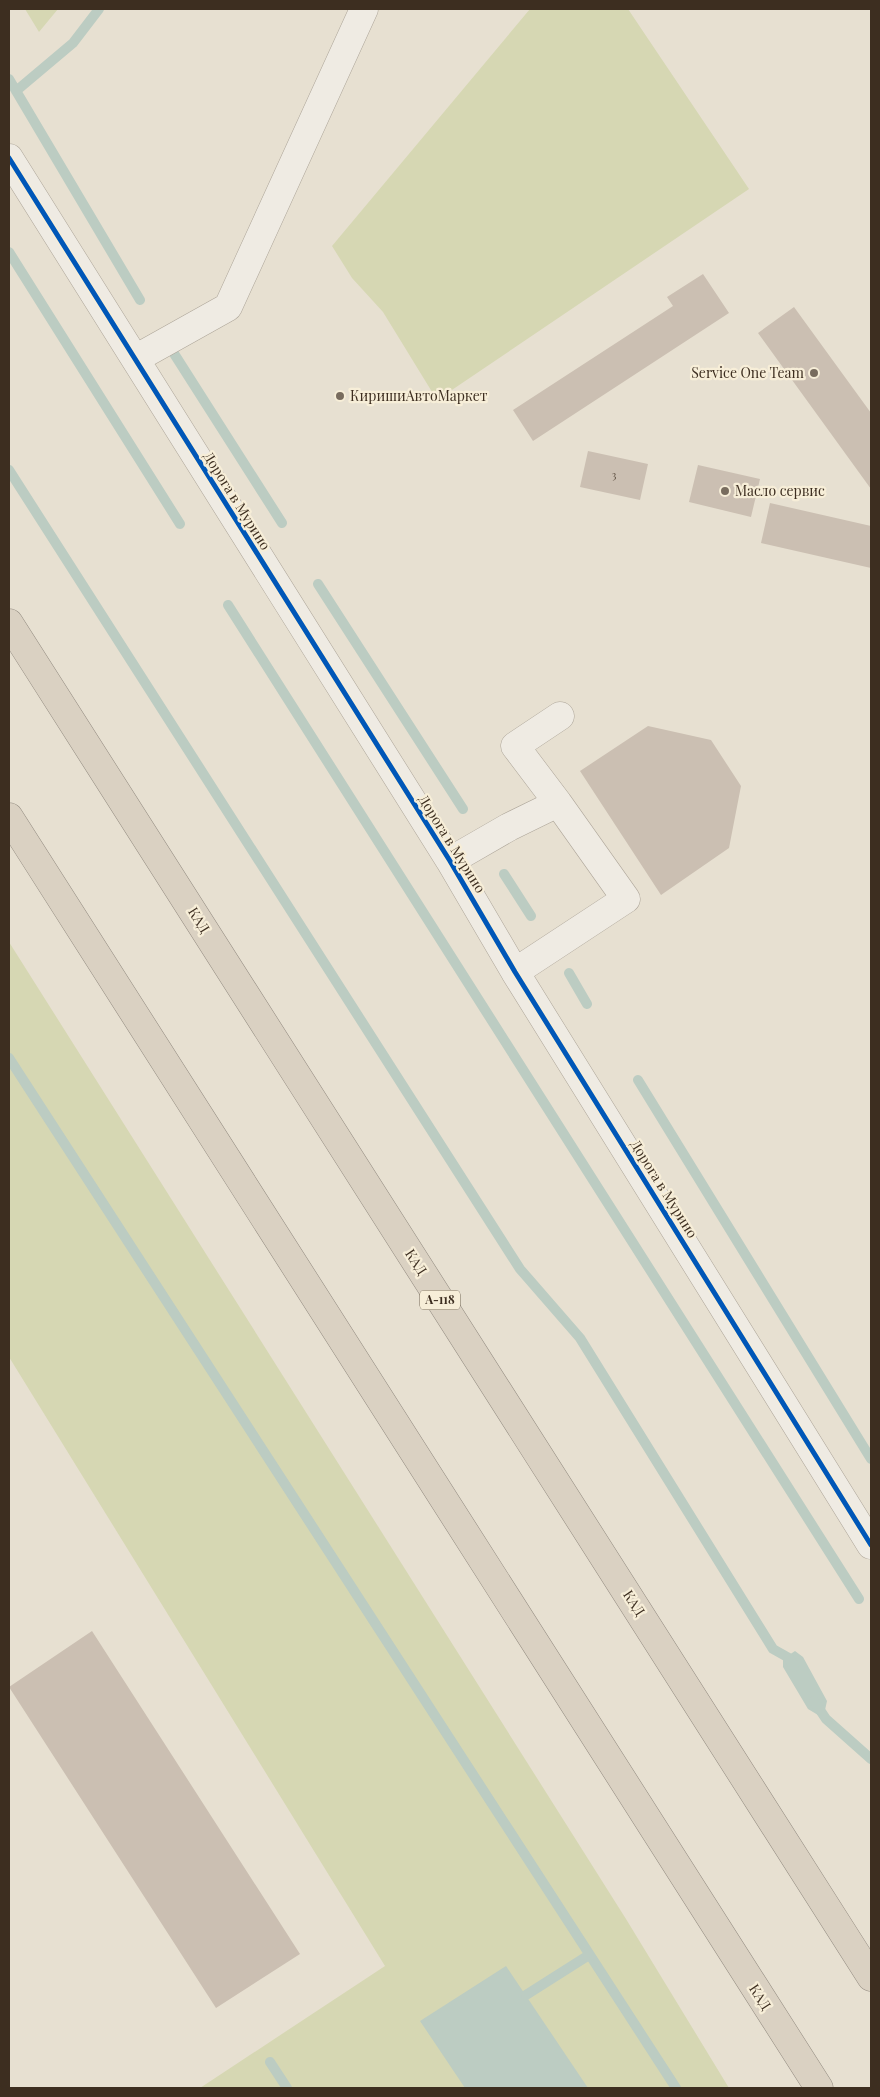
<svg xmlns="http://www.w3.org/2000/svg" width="880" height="2097" viewBox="0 0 880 2097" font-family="'Playfair Display',serif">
	<rect width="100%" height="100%" fill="#e7e0d1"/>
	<!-- green -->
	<path fill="#d6d7b3" d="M25 9H58L39 32Z
		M530 9H628L749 189 437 400 383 312 352 278 332 246Z
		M9 942 626 1919 729 2088H200L385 1966 9 1357Z"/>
	<!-- water -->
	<path fill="#bcccc2" d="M795 1651 803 1657 827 1701 825 1710 818 1715 808 1709 783 1667V1659Z
		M506 1966 588 2088H465L420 2021Z"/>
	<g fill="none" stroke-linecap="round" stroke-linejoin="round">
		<!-- stream -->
		<path stroke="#bcccc2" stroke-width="10" d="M9 79 140 300
			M16 91 73 43 99 9
			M9 252 180 524
			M173 352 282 523
			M9 470 520 1269 580 1338 773 1649 789 1658 794 1667
			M318 584 463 809
			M228 605 859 1599
			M504 874 531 916
			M569 973 587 1004
			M9 1058 676 2088
			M638 1080 871 1459
			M814 1701 826 1719 871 1759
			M526 1995 589 1955
			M270 2062 287 2088"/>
	</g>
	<!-- building -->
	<path fill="#cbbfb2" d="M703 274 729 313 533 441 513 410 673 306 667 297Z
		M794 307 871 413V489L758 333Z
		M588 451 648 464 640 500 580 487Z
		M698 465 760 479 751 517 689 502Z
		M770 503 871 526V568L761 543Z
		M648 726 711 740 741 786 729 848 661 895 580 771Z
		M92 1631 300 1954 216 2008 9 1687Z"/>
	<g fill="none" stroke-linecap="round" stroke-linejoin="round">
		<!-- minor casing -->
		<g stroke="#ada599" stroke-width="29">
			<path id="minor" d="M9 158 450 861 515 972 871 1545
				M135 359 228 307 364 9
				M558 803 515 746 560 716
				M450 861 509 827 558 803 626 899 515 972"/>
		</g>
		<!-- highway casing -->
		<g stroke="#928b80" stroke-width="29">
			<path id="highway" d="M9 623 871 1977
				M9 817 819 2088"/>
		</g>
		<!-- minor -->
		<use href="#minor" stroke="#efebe3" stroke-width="28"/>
		<!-- highway -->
		<use href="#highway" stroke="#dad1c2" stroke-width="28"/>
		<!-- cycleway casing -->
		<g stroke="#f7eed8" stroke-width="8">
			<path id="cycleway" d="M9 158 450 861 515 972 871 1545"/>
		</g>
		<!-- cycleway -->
		<use href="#cycleway" stroke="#0057b8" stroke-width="5"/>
	</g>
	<!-- markers -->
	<g fill="#786c5e" stroke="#f7eed8" stroke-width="2">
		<circle cx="814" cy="373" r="5"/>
		<circle cx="340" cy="396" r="5"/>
		<circle cx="725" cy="491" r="5"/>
	</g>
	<g text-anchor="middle" stroke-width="4.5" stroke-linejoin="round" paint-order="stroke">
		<!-- number labels -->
		<g font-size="11" fill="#605244">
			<text x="614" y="479">3</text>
		</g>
		<!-- shield labels -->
		<rect fill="#f7eed8" stroke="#756857" stroke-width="1" x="420" y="1290.5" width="40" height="19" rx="4"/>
		<g font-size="12" font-weight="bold" fill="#3d2e20">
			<text x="440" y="1304">А-118</text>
		</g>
		<!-- poi labels -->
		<g font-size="14" fill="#3d2e20" stroke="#f7eed8" text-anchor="start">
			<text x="804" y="378" text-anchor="end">Service One Team</text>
			<text x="350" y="401">КиришиАвтоМаркет</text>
			<text x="735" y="496">Масло сервис</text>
		</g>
		<!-- street labels -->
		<g font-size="14" fill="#3d2e20" stroke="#f7eed8">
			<text transform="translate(237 501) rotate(58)" y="5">Дорога в Мурино</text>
			<text transform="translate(452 844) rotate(58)" y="5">Дорога в Мурино</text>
			<text transform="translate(199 920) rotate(58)" y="5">КАД</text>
			<text transform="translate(664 1189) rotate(58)" y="5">Дорога в Мурино</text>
			<text transform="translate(416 1262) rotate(57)" y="5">КАД</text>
			<text transform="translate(634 1603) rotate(57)" y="5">КАД</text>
			<text transform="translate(760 1997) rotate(57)" y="5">КАД</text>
		</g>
	</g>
	<!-- border -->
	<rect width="880" height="2097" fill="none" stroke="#3d2e20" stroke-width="20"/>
</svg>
